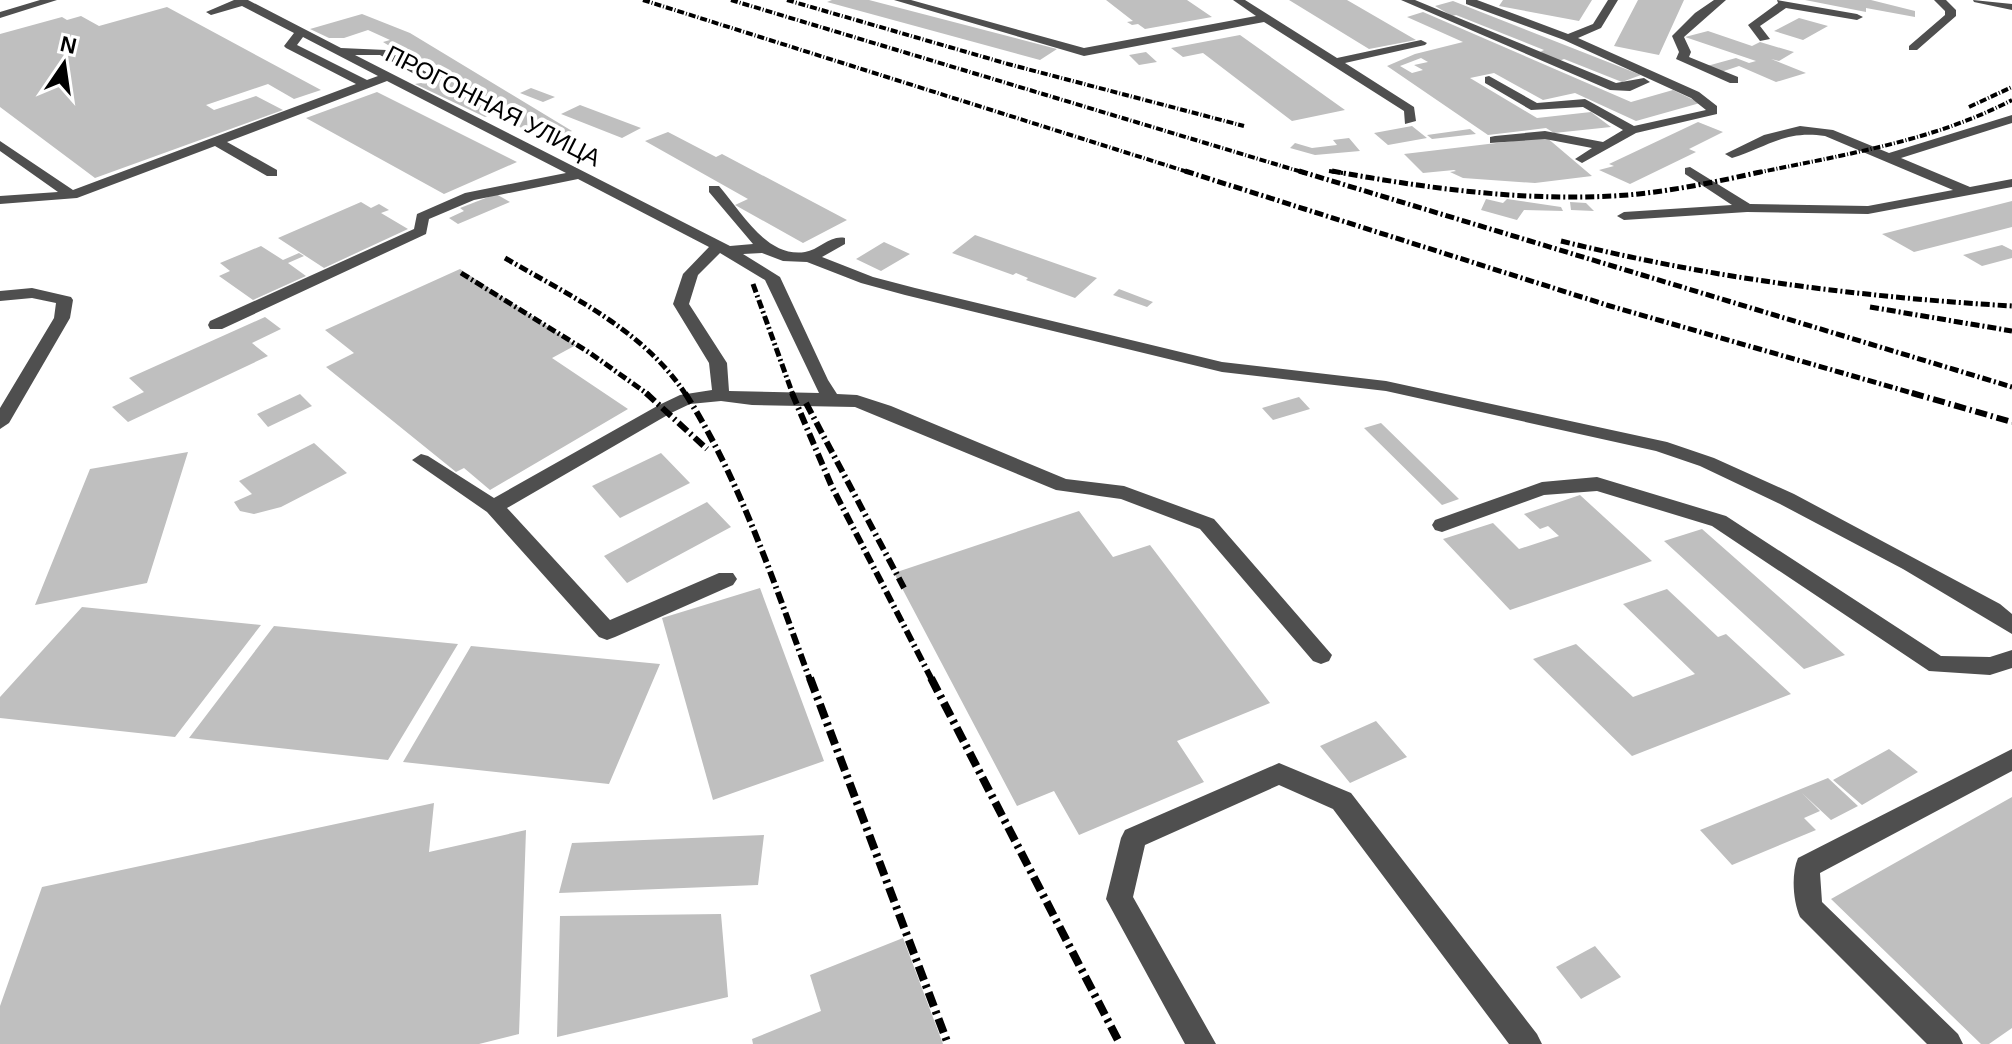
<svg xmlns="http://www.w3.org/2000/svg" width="2012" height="1044" viewBox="0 0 2012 1044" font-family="Helvetica,sans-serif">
	<rect width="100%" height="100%" fill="#fff"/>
	<!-- building -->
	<path fill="#bfbfbf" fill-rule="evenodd" d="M832 0H869L1057 49 1040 60 827 2Z
		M1106 0H1187L1212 17 1145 29 1138 24 1132 25 1127 22 1133 21Z
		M1289 0H1347L1416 40 1369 49Z
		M1503 0H1592L1579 21 1499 6Z
		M1638 0H1684L1659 55 1614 46Z
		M1805 0H1871L1915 11V17L1866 8V12Z
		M1453 1 1641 75 1622 82 1564 59 1559 61 1540 52 1544 50 1456 15 1452 16 1435 6Z
		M167 7 321 90 294 99 268 84 206 105 214 110 256 96 283 110 95 178 0 107V34L62 17 67 20 81 16 99 26Z
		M1423 12 1631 102 1673 90 1700 103 1636 121 1575 93 1543 100 1494 73 1470 78 1537 118 1591 112 1611 127 1554 133 1546 128 1488 135 1387 66 1415 54 1463 42 1407 17ZM1421 58 1428 62 1414 65 1423 70 1412 73 1400 66Z
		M362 14 410 33 572 131 545 142 496 113 485 117 415 84 443 79 383 42 390 40 368 30 344 38H329L310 29Z
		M1799 18 1828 26 1803 40 1774 31Z
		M1708 31 1752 46 1760 42 1794 52 1779 61 1771 59 1806 73 1776 82 1739 66 1721 72 1707 66 1736 58 1749 63 1756 61 1685 37Z
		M1240 35 1345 110 1292 121 1203 53 1183 57 1171 48Z
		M1146 52 1157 62 1139 65 1129 55Z
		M531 88 555 97 543 102 520 93Z
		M377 92 517 162 444 194 306 118Z
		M580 105 641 128 622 138 561 114Z
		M1698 122 1723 132 1689 149 1696 152 1630 184 1599 170 1614 166 1609 164Z
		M1412 126 1427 138 1388 145 1374 133Z
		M1470 129 1476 134 1432 139 1427 135Z
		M668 132 716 157 722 154 847 220 803 243 735 205 748 199 645 141Z
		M1546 137 1592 176 1535 183 1463 178 1450 172 1456 171 1454 170 1423 173 1404 154Z
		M1349 138 1360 151 1315 155 1290 148 1295 143 1312 148 1337 145 1333 140Z
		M496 194 510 202 458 224 449 218 464 211 460 208Z
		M1486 199 1503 203 1507 199 1561 207 1563 211 1524 210 1517 220 1481 210Z
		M2012 201V227L1914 252 1882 234Z
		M361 202 371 208 379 204 389 210 381 213 408 229 324 268 278 238Z
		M1570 202 1586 203 1594 211 1571 210Z
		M975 235 1097 278 1075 298 1026 280 1028 278 1016 273 1013 275 952 253Z
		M884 242 910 254 881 271 856 259Z
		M2002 245 2012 250V258L1982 266 1963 255Z
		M261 246 283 260 299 253 304 256 288 263 306 276 253 300 219 276 230 271 220 263Z
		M460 269 576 345 552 358 628 409 490 490 464 468 456 472 326 367 354 353 325 330Z
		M1119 289 1153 302 1147 307 1113 295Z
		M265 317 281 329 252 343 268 356 128 422 112 407 144 392 129 378Z
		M300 394 312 406 268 427 257 414Z
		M1299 397 1310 409 1273 420 1262 408Z
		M1381 423 1459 499 1442 505 1364 428Z
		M314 443 347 473 281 507 254 514 240 511 234 502 252 494 239 481Z
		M188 452 147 583 35 605 90 469Z
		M661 453 690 483 620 518 592 486Z
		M1580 495 1652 561 1510 610 1443 539 1493 523 1519 549 1559 536 1548 526 1540 529 1524 514Z
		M707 502 731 527 627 583 604 556Z
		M1079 511 1113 557 1150 545 1270 703 1177 741 1204 782 1079 835 1054 791 1017 806 894 573Z
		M1702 529 1845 655 1804 669 1664 541Z
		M760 588 824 761 713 800 662 618Z
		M1667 589 1718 637 1726 634 1791 694 1632 756 1533 659 1576 644 1633 697 1695 674 1623 604Z
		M82 607 261 625 175 737 0 718V697Z
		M274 626 458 644 388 760 189 738Z
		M471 646 660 664 609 784 403 762Z
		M1376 721 1407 757 1350 783 1320 746Z
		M1889 749 1918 772 1862 805 1833 780Z
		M1828 778 1858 806 1831 820 1802 793 1820 811 1804 818 1816 830 1732 865 1700 830Z
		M2012 797V1028L1989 1044H1981L1831 899Z
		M434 803 429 852 526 830 519 1034 479 1044H0V1006L42 887Z
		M764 835 758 885 559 893 572 843Z
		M721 914 728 997 557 1037 560 916Z
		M903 938 943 1044H753L752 1039 821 1011 810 975Z
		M1595 946 1621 977 1581 999 1556 967Z"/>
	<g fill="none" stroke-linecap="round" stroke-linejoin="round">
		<!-- minor -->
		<path fill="#4f4f4f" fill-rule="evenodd" d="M40 0H57L0 18V12Z
			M234 0H248L341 48 386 50 437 78 427 81 380 55H355L730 246 753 244 709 192V186H719C741 211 766 258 805 252 819 250 830 235 845 238V244L822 257 873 277 915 288 1222 362 1386 381 1667 442 1714 458 1794 494 2000 604 2012 614V634L1903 569 1780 504 1700 466 1656 451 1386 391 1222 372 905 295 861 283 807 262 783 261 762 253 743 254 780 277 828 380 837 394 857 395 891 406 1066 479 1124 486 1214 519 1332 655 1329 661 1321 664 1313 661 1200 529 1121 499 1056 490 855 407 752 405 721 401 690 404 671 413 507 508 610 620 719 573H733L737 579 733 585 615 637 607 640 599 637 487 512 412 460 421 454 428 456 494 498 659 405 680 395 712 390 709 363 673 304 683 274 709 247 578 179 474 200 429 219 426 234 222 329H210L208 325 210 321 414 229 417 214 465 193 566 173 387 81 227 142 277 170V176H267L215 146 77 198 0 204V196L58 192 0 151V141L73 190 356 84 286 48 284 46 294 33 242 6 211 15 206 12ZM303 37 378 76 367 80 297 45ZM720 253 765 280 819 393 729 391 727 363 689 304 698 275Z
			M894 0H911L1084 48 1256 16 1233 0H1245L1337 58 1421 40 1427 43 1425 45 1345 63 1414 107 1416 121 1405 124 1404 111 1264 22 1084 56Z
			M1401 0H1415L1616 83 1644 78 1650 82 1630 91 1610 90Z
			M1466 0H1477L1568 34 1593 24 1608 0H1618L1601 28 1578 38 1699 92 1717 106V114L1636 133 1582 163 1575 159 1592 148 1545 139 1490 143V137L1495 136 1545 131 1603 142 1623 130 1583 107 1531 110 1485 83V77L1489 76 1537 103 1585 99 1634 126 1706 110 1691 98 1564 40 1466 4Z
			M1714 0H1726L1684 37 1691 52 1689 57 1738 77V83H1730L1676 59 1679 52 1672 36 1695 13Z
			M1777 0 1857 14 1863 17 1857 20 1786 8 1760 26 1770 39 1760 41 1748 25 1778 3Z
			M1934 0H1946L1956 10V16L1917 50H1909V46L1945 15V11Z
			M1973 0 2012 4V10L1974 2Z
			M2012 115V123L1901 158 1970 187 2012 179V187L1868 214 1747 212 1624 220 1617 216 1624 212 1732 205 1685 174V168L1690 167 1750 204 1868 206 1953 190 1825 136C1784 130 1768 147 1732 158L1725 154 1764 135 1800 126 1833 130 1889 153Z
			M32 288 71 297 73 300 70 318 9 423 0 429V408L54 318 56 303 32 298 0 301V291Z
			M1597 477 1726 516 1941 656 1990 657 2012 650V668L1990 675 1929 671 1712 526 1597 491 1544 495 1442 532 1435 530 1432 525 1435 520 1542 482Z
			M2012 749V771L1820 873 1822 902 1958 1034 1963 1044H1927L1800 917C1793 901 1791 874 1798 858Z
			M1279 763 1351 793 1537 1034 1542 1044H1509L1333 809 1279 785 1145 845 1133 897 1216 1044H1185L1106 899 1121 838 1125 830Z"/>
		<!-- rail-far3 -->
		<path stroke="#000" stroke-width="4" stroke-dasharray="7 2 1 2" stroke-linecap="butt" d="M643 0 1191 173
			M731 0 1305 173
			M787 0 1008 64 1244 126
			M1969 107 2012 87
			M1329 171 1343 173
			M1756 173C1842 155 1934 141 2012 100"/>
		<!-- rail-far2 -->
		<path stroke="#000" stroke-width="5" stroke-dasharray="9 3 2 3" stroke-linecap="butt" d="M1185 171 1610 306 1919 395
			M1299 171 2012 387
			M1332 171C1425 188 1519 201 1613 196 1665 193 1715 182 1765 171
			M1561 241C1710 278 1859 297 2012 306
			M505 258C570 296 644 330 686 395
			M461 273 590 353 649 395
			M753 284 793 395
			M1870 307 2012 331"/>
		<!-- rail-far1 -->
		<path stroke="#000" stroke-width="6" stroke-dasharray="12 4 2 4" stroke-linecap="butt" d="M646 393 707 449
			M685 393C741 481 774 583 810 680
			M792 393 832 487 932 680
			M1912 393 2012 422
			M806 403 904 588"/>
		<!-- rail -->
		<path stroke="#000" stroke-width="8" stroke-dasharray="15 5 3 5" stroke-linecap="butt" d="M810 678 948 1044
			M931 678 1120 1044"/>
	</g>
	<g text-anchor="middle" stroke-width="8" stroke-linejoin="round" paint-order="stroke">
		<!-- far-street labels -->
		<g font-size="24" fill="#000" stroke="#fff">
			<text transform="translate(493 106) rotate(27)" y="8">ПРОГОННАЯ УЛИЦА</text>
		</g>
	</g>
	<!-- north arrow -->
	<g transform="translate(64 64) rotate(13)" stroke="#ffffff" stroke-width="6" paint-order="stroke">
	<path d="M0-6L14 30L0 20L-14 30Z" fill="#000000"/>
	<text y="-12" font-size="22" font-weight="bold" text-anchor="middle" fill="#000000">N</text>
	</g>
</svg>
